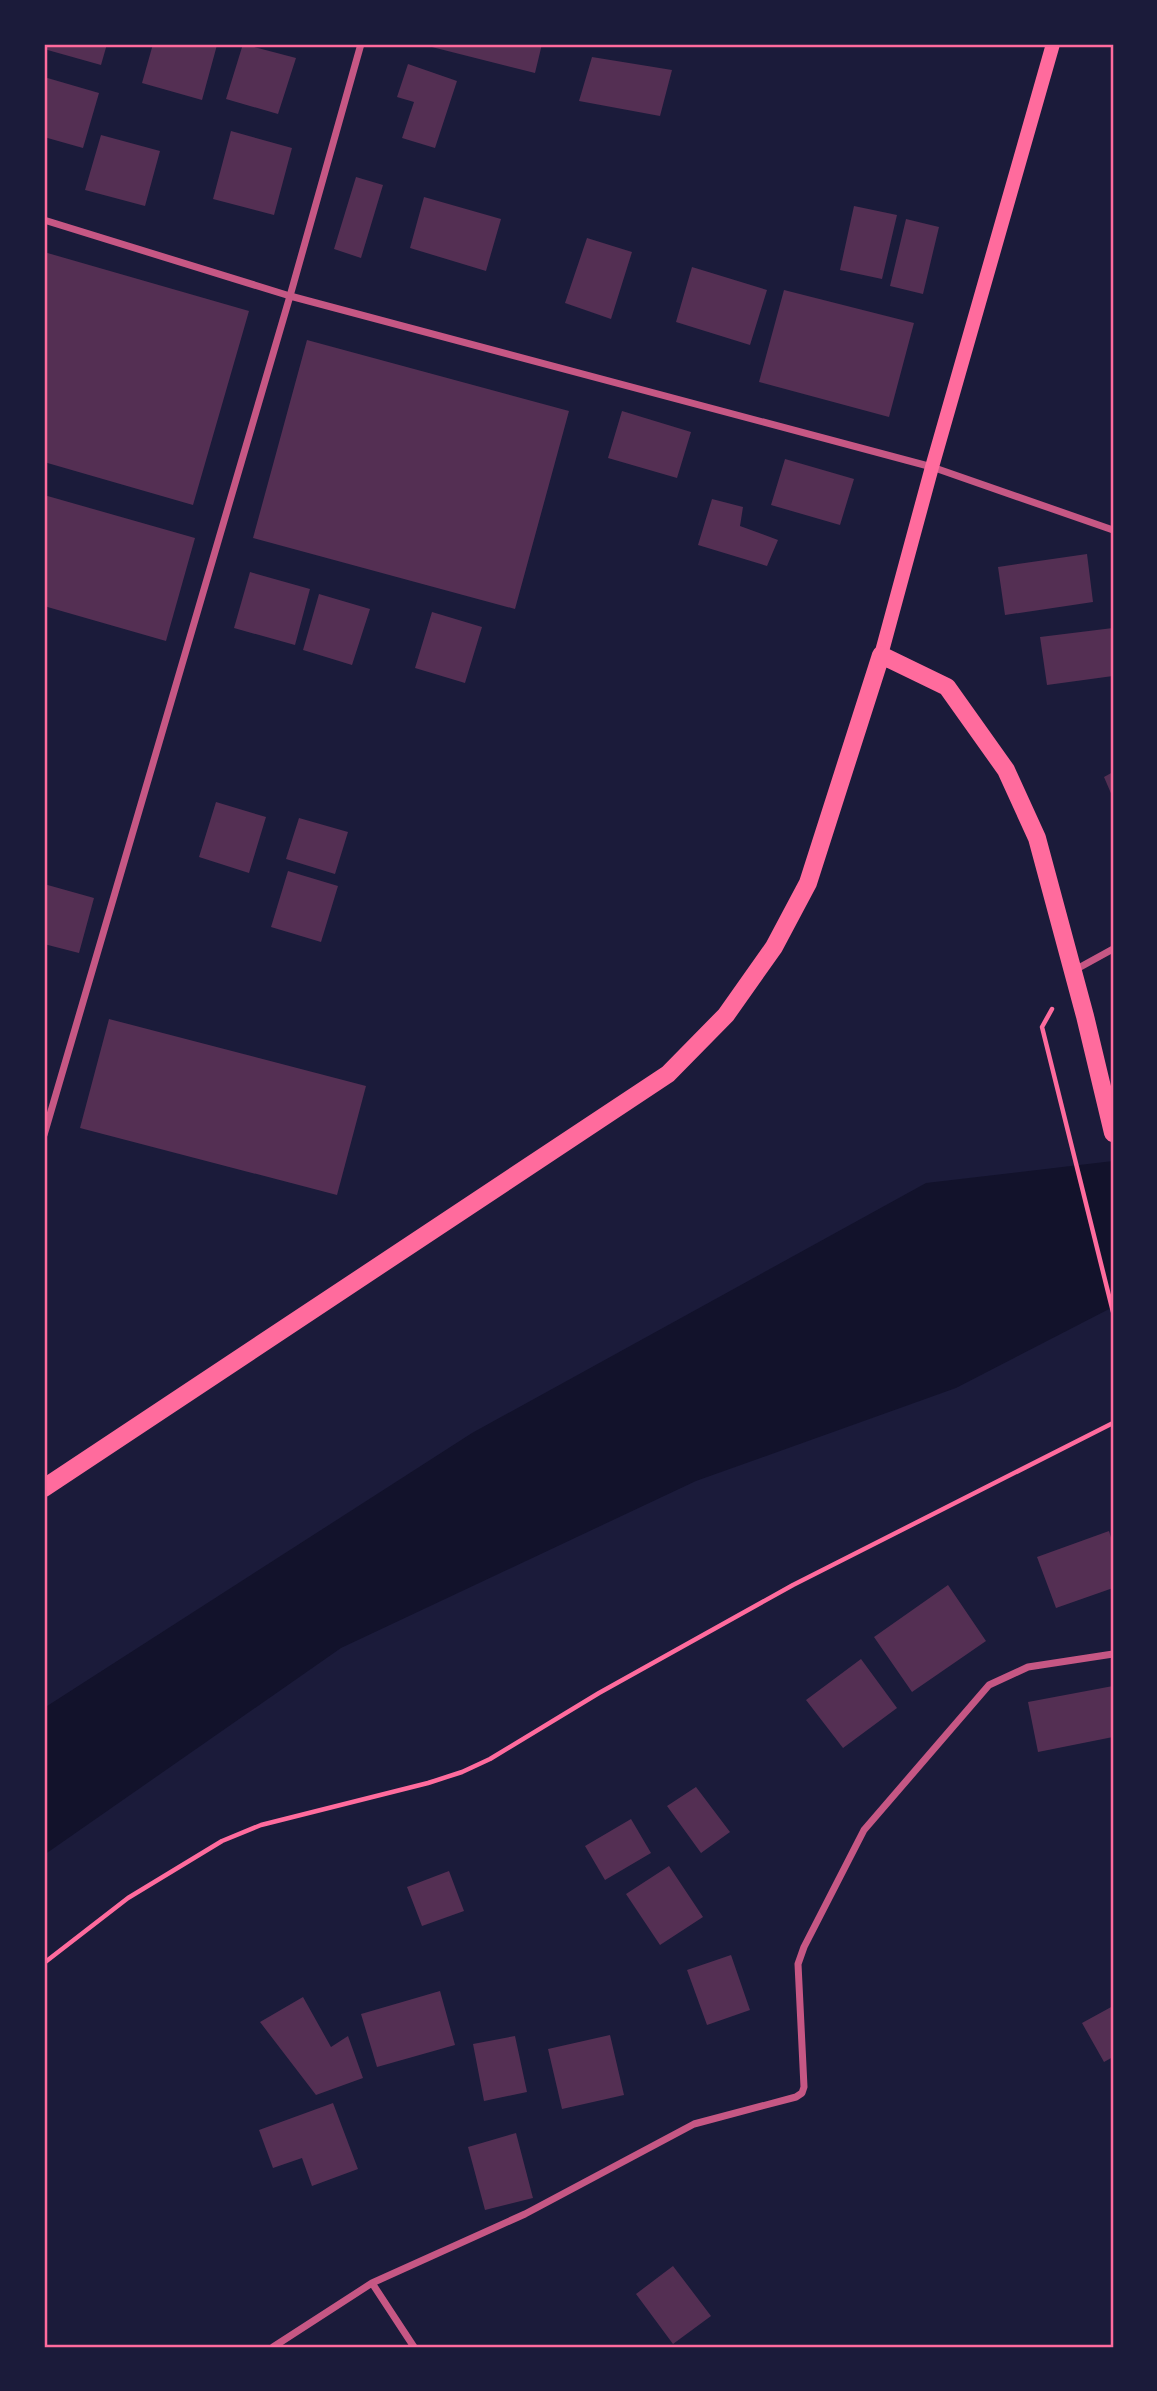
<svg xmlns="http://www.w3.org/2000/svg" width="1157" height="2391" viewBox="0 0 1157 2391" font-family="'PT Sans',sans-serif">
	<rect width="100%" height="100%" fill="#1b1b3a"/>
	<!-- water -->
	<path fill="#12122b" d="M1113 1161V1307L956 1388 696 1481 341 1648 44 1855V1708L472 1433 926 1183Z"/>
	<!-- building -->
	<path fill="#542f53" d="M44 44H107L101 65 44 49Z
		M153 44 217 45 202 100 142 83Z
		M243 44 296 58 278 114 226 99Z
		M420 44H542L535 73Z
		M592 57 672 70 660 116 579 101Z
		M408 64 457 81 435 148 402 138 414 102 397 97Z
		M44 77 99 93 83 148 44 137Z
		M231 131 292 148 274 215 213 199Z
		M101 135 160 151 145 206 85 190Z
		M356 177 383 185 361 258 334 249Z
		M424 197 501 219 486 271 410 248Z
		M854 206 897 215 882 279 840 270Z
		M906 219 939 227 923 294 890 286Z
		M587 238 632 252 611 319 565 303Z
		M44 252 249 311 193 505 44 462Z
		M692 267 767 290 750 345 676 322Z
		M784 290 914 323 889 417 759 382Z
		M307 340 569 411 515 609 253 538Z
		M622 411 691 432 677 478 608 458Z
		M785 459 854 479 840 525 771 505Z
		M44 495 195 538 166 641 44 606Z
		M712 499 743 507 740 526 778 540 767 566 698 545Z
		M1087 554 1093 602 1005 615 998 567Z
		M250 572 310 589 295 645 234 628Z
		M319 594 370 609 352 665 303 650Z
		M432 612 482 627 465 683 415 668Z
		M1113 628V676L1047 685 1040 637Z
		M1113 772V798L1104 777Z
		M216 802 266 817 249 873 199 857Z
		M299 818 348 832 335 874 286 859Z
		M288 871 338 886 321 942 271 927Z
		M44 884 94 898 79 953 44 944Z
		M109 1019 366 1086 337 1195 80 1128Z
		M1109 1531 1113 1544V1588L1056 1608 1037 1557Z
		M948 1585 986 1641 912 1692 874 1637Z
		M861 1659 897 1708 843 1748 806 1700Z
		M1113 1686V1737L1038 1752 1028 1702Z
		M696 1787 730 1832 701 1853 667 1806Z
		M631 1819 651 1853 605 1880 585 1846Z
		M669 1866 703 1917 660 1945 626 1894Z
		M449 1871 464 1911 422 1926 407 1887Z
		M731 1955 750 2010 707 2025 687 1970Z
		M440 1991 455 2045 377 2067 361 2014Z
		M303 1997 331 2047 348 2036 363 2078 316 2095 260 2022Z
		M1113 2006V2057L1104 2062 1082 2023Z
		M610 2035 624 2095 562 2109 548 2049Z
		M515 2036 527 2092 484 2101 473 2044Z
		M333 2103 358 2169 312 2186 302 2158 273 2168 259 2130Z
		M516 2133 533 2198 485 2210 468 2147Z
		M673 2266 711 2316 673 2344 636 2294Z"/>
	<g fill="none" stroke-linecap="round" stroke-linejoin="round">
		<!-- path -->
		<path stroke="#ff6b9d" stroke-width="4.5" d="M1052 1009 1042 1027 1113 1312
			M44 1963 128 1898 222 1841 261 1825 428 1783 462 1772 490 1759 599 1693 793 1585 1113 1423"/>
		<!-- minor -->
		<path stroke="#c65784" stroke-width="7" d="M44 220 290 296 932 467 1113 530
			M1073 971 1113 949
			M44 1135 290 296 361 44
			M372 2283 414 2347
			M273 2347 372 2283 525 2214 694 2124 796 2097 802 2093 804 2087 798 1964 804 1947 864 1830 989 1685 1028 1667 1113 1654"/>
		<!-- secondary -->
		<path stroke="#ff6b9d" stroke-width="14" d="M881 655 932 467 1053 44"/>
		<!-- primary -->
		<path stroke="#ff6b9d" stroke-width="18" d="M44 1488 668 1074 726 1015 774 947 808 883 881 655 947 687 1006 770 1037 838 1085 1016 1113 1133"/>
	</g>
	<!-- border -->
	<rect width="1157" height="2391" fill="none" stroke="#1b1b3a" stroke-width="91"/>
	<rect x="46" y="46" width="1066" height="2300" fill="none" stroke="#ff6b9d" stroke-width="2.5"/>
</svg>
